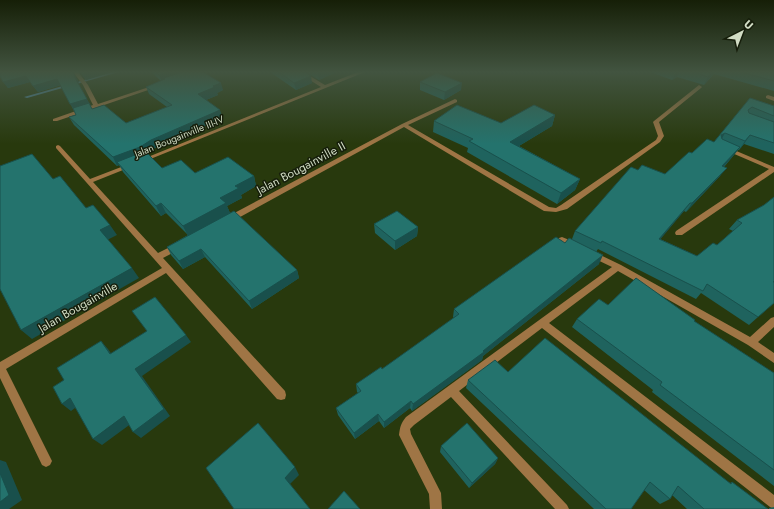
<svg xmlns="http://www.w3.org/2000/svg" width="774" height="509" viewBox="0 0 774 509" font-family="Jost,sans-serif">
	<rect width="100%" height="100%" fill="#28390d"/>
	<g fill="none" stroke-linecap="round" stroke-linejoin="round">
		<!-- stream -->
		<path fill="#508cb0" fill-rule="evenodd" d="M112 72H119L27 98 24 97Z"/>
		<!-- street -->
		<path fill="#9f7545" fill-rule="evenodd" d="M73 72H78L88 85 98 104 155 85 160 86 57 121H53V119L93 105 83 85Z
			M297 72H303L325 85 358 72H365L143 162 141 163 138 161 321 87Z
			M699 85 702 87 701 88 659 122 664 136 660 142 567 209 556 212 544 211 404 127 231 222H225L224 220 225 218 402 124 455 99 457 100V102L408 125 549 207 556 208 561 205 656 140 658 136 653 122 654 121Z
			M768 95 774 97V101L766 98V96Z
			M58 145 60 146 90 179 129 164H133V166L93 182 158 253 176 244H182L183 246 182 248 163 258 285 391 286 395 285 399 281 400 277 399 166 273 6 369 52 461 50 465 46 467 42 465 0 378V362L162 268 56 148V146Z
			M727 147 774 167V172L682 235H676L675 233 676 231 769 169 725 150V148Z
			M562 237 579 244 580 246 576 249 559 242 558 240 559 238Z
			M592 251 621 265 750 337 771 318 774 317V327L758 342 774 353V363L748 345 618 271 549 323 774 495V509L770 507 542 328 459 391 567 505 569 509H555L451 397 414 425 410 429 411 434 439 489 441 493 442 509H430L429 494 399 435C400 427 401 423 406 417L612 267 589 256 588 254Z"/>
	</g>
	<!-- wall -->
	<path fill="#1f635e" d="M80 72H112L86 80Z
		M151 72H203L223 90 217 93 218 95 206 100 223 118 155 148 147 153 162 168 195 173 254 176 256 186 241 195 242 198 227 206 230 213 297 270 299 278 252 309 205 257 183 269 171 255 167 247 188 235 166 213 161 216 123 172 119 165 117 166 74 125 69 117 76 115 61 85 38 92 30 82 8 88 0 76H75L79 82 78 83 92 109 126 123 167 107 149 94 146 87 161 81Z
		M270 72H305L312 83 296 90Z
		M306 72H336L319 80Z
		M650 72H774V91L714 74 704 85 677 77 672 80Z
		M420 82 461 90 444 100 420 90Z
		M750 98 774 106V154L744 144 739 150H738L734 155 724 167 720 176 686 212 684 211 660 239 697 256 717 245 733 231 729 229 737 220 764 205 758 317 749 325 701 293 696 299 598 249 596 252 599 264 483 356 482 360 412 411 410 408 384 428 379 421 355 439 338 415 336 408 358 393 357 392 356 384 382 369 454 318 453 317 454 309 572 239 575 231 638 170 665 174 692 153 714 142Z
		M555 115 552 126 519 146 580 179 575 190 557 204 467 152 468 148 433 132 434 121 501 123Z
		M374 224 418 227 417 236 395 250 375 233Z
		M608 305 694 321 774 373V486L652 392 653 390 572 327 577 319Z
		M508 372 730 483 732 482 768 509H687L672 495 670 499 660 504 644 490 631 509H594L466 388 468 380Z
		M441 446 498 458 495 464 469 488 440 452Z
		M774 507V509H769V508Z"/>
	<!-- shaded-wall -->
	<path fill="#19504c" d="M87 72H112L86 80 83 74Z
		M169 72H194L164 78 165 81 162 82 159 75Z
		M319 72H336L319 80 318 73Z
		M676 72H679L677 77 672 80Z
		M712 72H715L704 85 708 77Z
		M26 76 30 82 8 88 3 82Z
		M74 76H75L79 82 77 83Z
		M311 76 312 83 296 90 294 83Z
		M57 79 61 85 38 92 33 86Z
		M221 83 223 90 217 93 218 95 201 102 198 94 213 86Z
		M462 83 461 90 444 100 445 92Z
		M87 99 91 106 75 111 70 104Z
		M220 110 223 118 155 148 144 155 117 162 119 165 117 166 113 157Z
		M555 115 552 126 507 153 510 142Z
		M725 133 720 142 721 135Z
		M750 135 744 144 739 150 745 141Z
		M740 147 734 155 716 175 722 166Z
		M727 168 720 176 686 212 692 203Z
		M254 176 256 186 241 195 242 198 227 206 230 213 188 236 183 226 235 186Z
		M580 179 575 190 557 204 561 193Z
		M161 203 166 213 161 216 156 206Z
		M690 203 684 211 654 247 659 239Z
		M110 225 117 235 107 240 100 230Z
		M418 227 417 236 395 250V241Z
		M201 249 205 257 183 269 179 261Z
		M603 255 599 264 483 356 482 360 412 411 413 404 483 351Z
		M132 268 139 278 32 339 21 330Z
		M297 270 299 278 252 309 249 301Z
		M186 335 191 342 142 376 170 416 141 438 133 432 135 369Z
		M101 341 108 349 117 362 110 354Z
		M70 398 79 405 71 411 62 404Z
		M411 401 410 408 384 428V422Z
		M378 414 379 421 355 439 354 433Z
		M124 416 132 423 102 445 93 439Z
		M498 458 495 464 469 488 472 483Z
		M0 460 6 462 22 500 9 509H0Z
		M295 467 299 475 289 485 285 478Z"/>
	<!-- building -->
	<path fill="#24736d" stroke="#19504c" d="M0 72H73L75 76H74L87 99 70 104 57 79 33 86 26 76 3 82 0 76Z
		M156 72H169L159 75Z
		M182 72H203L221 83 213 86 215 87 198 94 220 110 151 140 140 147 113 157 69 117 76 115 73 108 89 103 92 109 104 105 126 123 172 105 146 87 165 79 164 78Z
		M279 72H305L311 76 294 83Z
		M694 72H712L708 77Z
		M741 72H774V81Z
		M437 73 462 83 445 92 420 82Z
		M750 98 774 106V116L752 107 748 110 749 113 774 122V143L750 135 745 141 725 133 721 135 722 139 740 147 722 166 727 168 692 203H690L659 239 697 256 713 243 717 245 742 223 737 220 764 205 774 197V281L773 282H774V303L758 317 707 284 703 291 602 241 601 243 575 231 631 167 638 170 642 165 665 174 689 152 692 153 707 139 714 142Z
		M457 105 501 123 534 105 555 115 510 142 580 179 561 193 469 141 473 139 434 121Z
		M145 151 162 168 181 160 195 173 228 157 254 176 235 186 239 188 220 198 226 203 183 226 161 203 156 206 117 162Z
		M32 154 53 179 60 176 86 208 93 205 110 225 100 230 132 268 21 330 0 289V166Z
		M234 211 297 270 249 301 201 249 179 261 167 247Z
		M397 211 418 227 395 241 374 224Z
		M556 237 565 243 569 238 603 255 483 351 484 352 413 404 411 401 384 422 378 414 354 433 336 408 361 391 356 384 381 367 382 369 459 314 454 309Z
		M636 278 695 320 694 321 774 373V470L660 385 662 382 577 319 599 299 608 305Z
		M155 297 186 335 135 369 164 409 133 432 124 416 93 439 70 398 62 404 53 387 64 380 57 368 101 341 110 354 147 331 132 311Z
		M545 338 731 484 732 482 768 509H704L678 486 670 499 650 482 631 509H606L468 380 495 360 508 372Z
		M258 423 295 467 285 478 310 509H234L206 468Z
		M467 423 498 458 472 483 441 446Z
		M0 473 9 495 0 502Z
		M344 491 360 509H328Z"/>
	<!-- sky -->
	<linearGradient id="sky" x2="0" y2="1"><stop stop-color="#161f07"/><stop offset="0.5" stop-color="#425440"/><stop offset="1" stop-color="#425440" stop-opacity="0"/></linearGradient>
	<rect width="774" height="144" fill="url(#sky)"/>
	<g text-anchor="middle" stroke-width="3" stroke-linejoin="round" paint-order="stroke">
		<!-- far-street labels -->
		<g font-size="10" fill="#d1dcc4" stroke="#161e0b">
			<text transform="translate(179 136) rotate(-22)" y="4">Jalan Bougainville III-IV</text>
		</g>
		<!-- street labels -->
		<g font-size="12" fill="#d1dcc4" stroke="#161e0b">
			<text transform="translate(301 168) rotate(-28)" y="4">Jalan Bougainville II</text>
			<text transform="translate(78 307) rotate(-30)" y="4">Jalan Bougainville</text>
		</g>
	</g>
	<!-- north arrow -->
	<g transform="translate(742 32) rotate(42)" stroke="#161e0b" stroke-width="3" paint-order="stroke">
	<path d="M0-3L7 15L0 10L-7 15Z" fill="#d1dcc4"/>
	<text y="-6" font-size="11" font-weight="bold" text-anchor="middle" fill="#d1dcc4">U</text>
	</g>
</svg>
